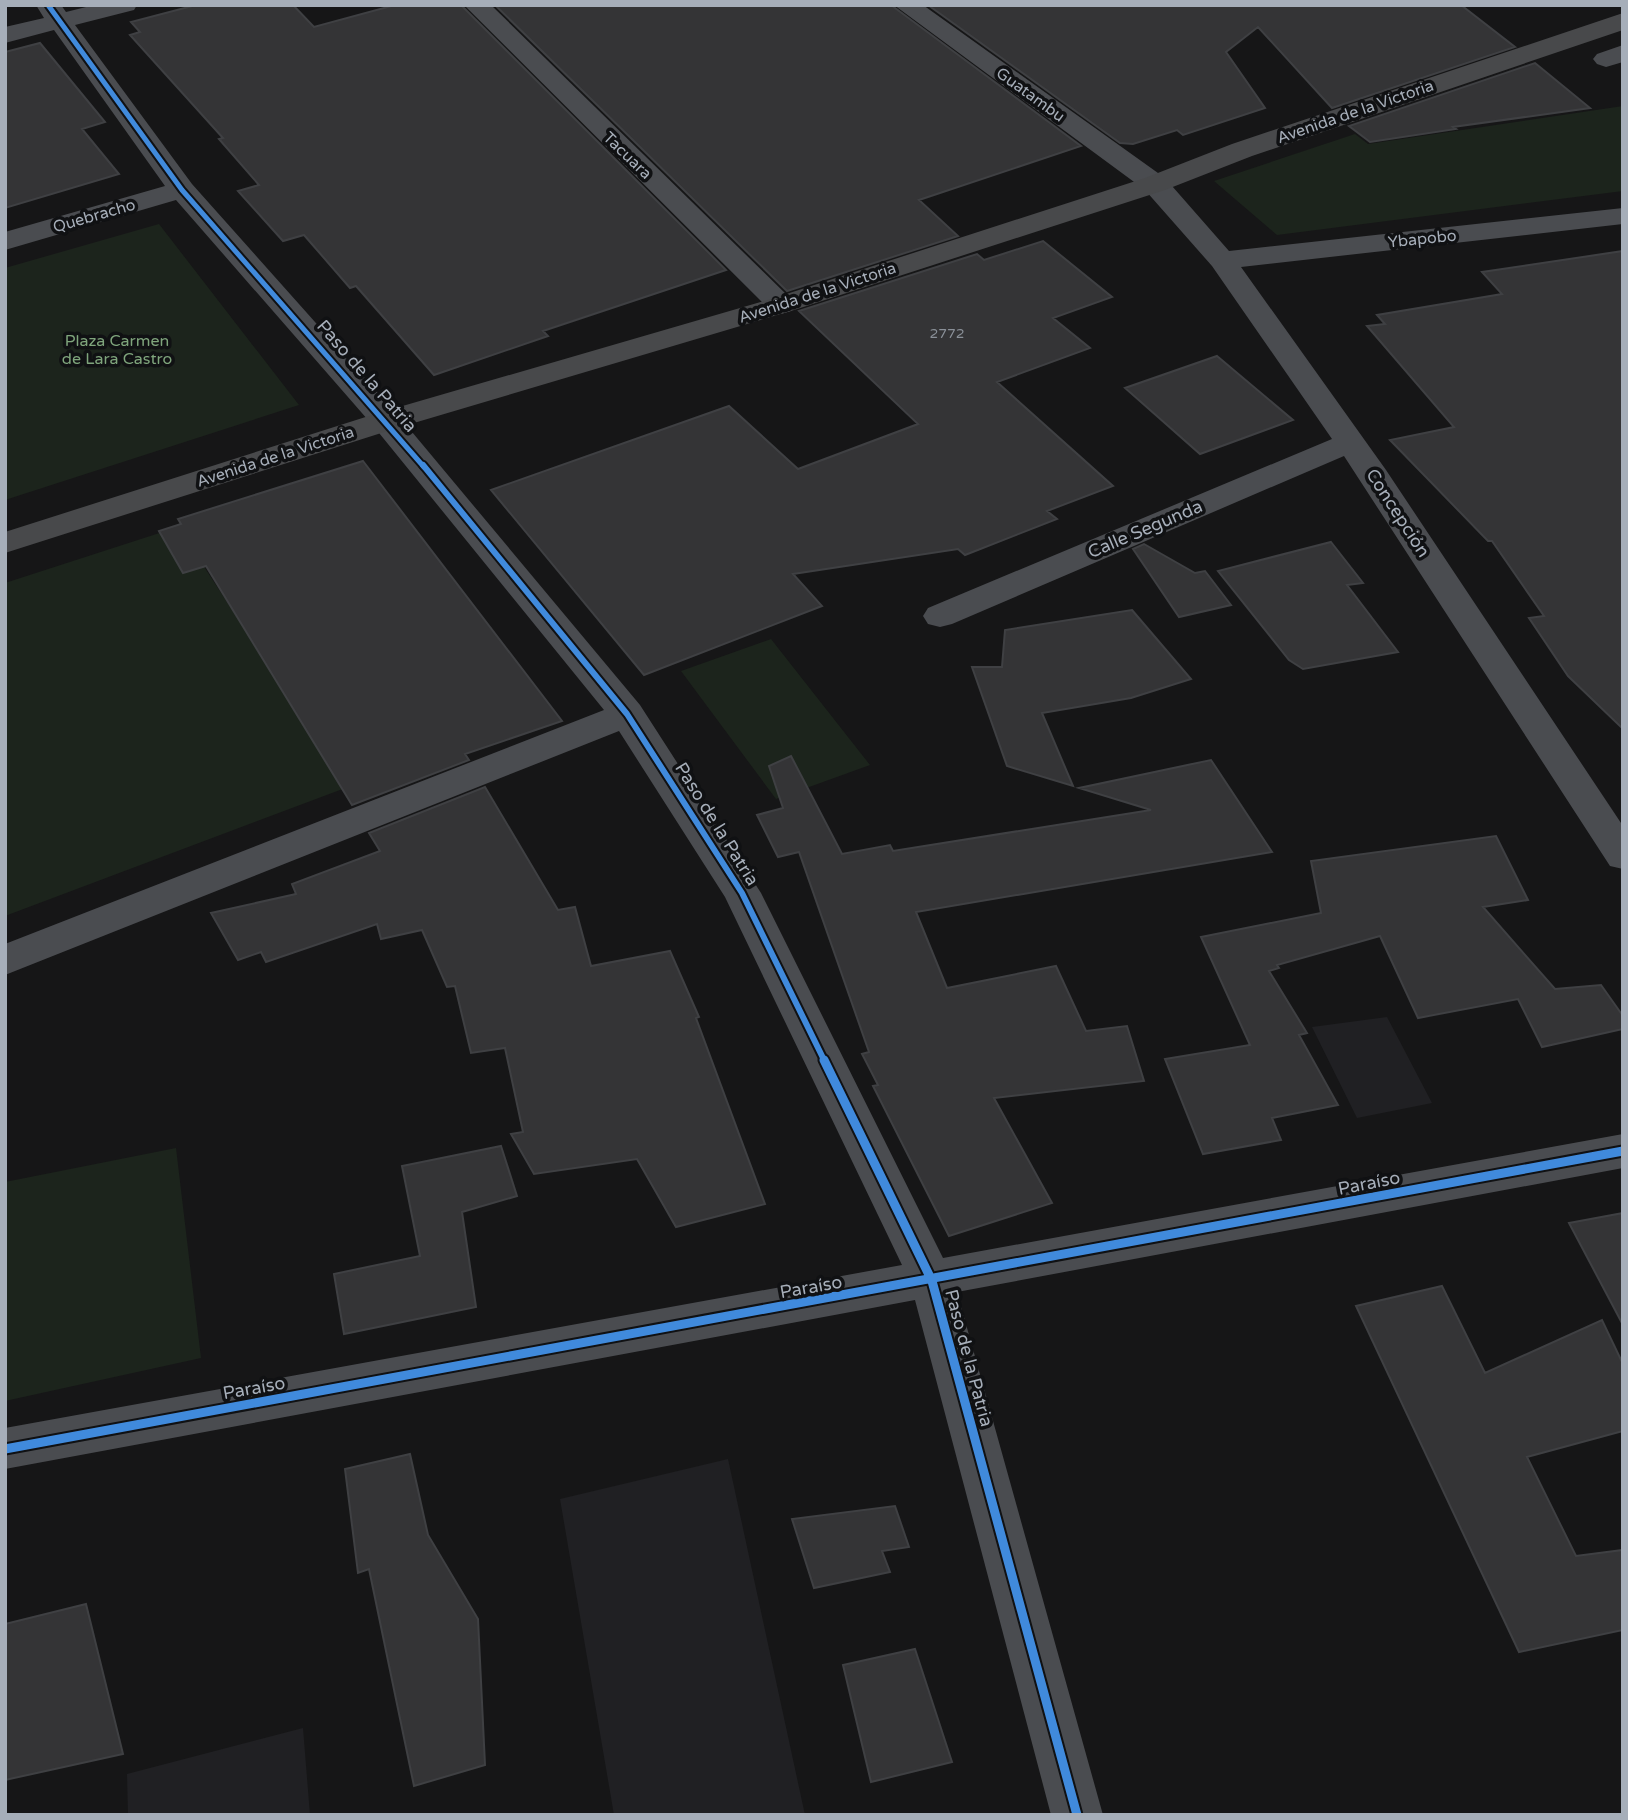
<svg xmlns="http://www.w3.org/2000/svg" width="1628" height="1820" viewBox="0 0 1628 1820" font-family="'Varela Round',sans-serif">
	<rect width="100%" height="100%" fill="#161617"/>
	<!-- built -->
	<path fill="#202023" d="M1387 1017 1432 1103 1357 1118 1312 1027Z
		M728 1459 805 1815H614L560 1499Z
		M303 1728 310 1815H128L127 1774Z"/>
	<!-- green -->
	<path fill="#1c241c" d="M1623 106V191L1277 235 1214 181 1355 134 1368 144Z
		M159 224 299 405 5 500V268Z
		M178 527 348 787 5 916V583Z
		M771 639 870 765 776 799 681 671Z
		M176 1148 201 1358 5 1401V1182Z"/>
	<!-- building -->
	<path fill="#343436" stroke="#3f4043" stroke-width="2" d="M196 5H293L314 27 395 5H461L726 270 543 331 548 336 434 375 356 286 350 288 304 235 283 241 238 191 259 185 219 139 223 138 130 35 140 32 131 22Z
		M495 5H891L1081 146 919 200 958 236 787 291Z
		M928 5H1461L1515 47 1332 108 1258 27 1226 52 1265 108 1183 135 1177 130 1133 144 1120 143Z
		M40 43 105 122 82 129 119 174 5 208V52Z
		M1535 63 1590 108 1453 127 1456 129 1370 142 1349 126Z
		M1043 241 1112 297 1053 318 1090 348 997 382 1113 486 1047 511 1057 519 965 555 958 549 793 574 822 606 644 675 491 490 729 406 798 469 918 424 799 311 977 254 984 260Z
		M1623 251V729L1568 676 1529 618 1544 616 1492 541H1488L1390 440 1454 427 1367 326 1385 324 1377 315 1502 294 1482 272Z
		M1217 356 1293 420 1200 454 1125 388Z
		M363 461 562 721 465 754 469 760 352 805 206 566 183 573 159 531 181 524 178 519Z
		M1331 542 1363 583 1347 585 1398 652 1303 669 1289 660 1218 571Z
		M1144 544 1195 573 1205 571 1231 605 1179 617 1133 549Z
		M1132 610 1191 679 1131 698 1042 713 1073 786 1007 766 972 667H1002L1005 630Z
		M791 756 842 854 890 845 893 851 1151 810 1079 788 1211 760 1272 852 916 912 947 988 1056 966 1086 1031 1127 1026 1144 1081 994 1098 1052 1203 949 1236 873 1086 878 1085 862 1054 869 1052 799 852 778 857 757 815 783 808 769 766Z
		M485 787 558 910 575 907 591 966 670 951 699 1017 696 1018 765 1204 676 1227 637 1159 534 1174 511 1134 523 1132 505 1048 471 1053 455 986 447 987 422 930 381 939 377 924 266 962 261 952 238 960 211 913 296 894 292 884 380 851 369 833Z
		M1496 836 1528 900 1483 907 1555 989 1601 985 1623 1016V1029L1542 1047 1518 999 1418 1018 1380 936 1277 965 1279 968 1269 971 1307 1033 1299 1035 1338 1105 1272 1118 1281 1140 1203 1154 1165 1059 1250 1045 1201 937 1321 913 1311 861Z
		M501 1146 517 1196 462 1212 476 1307 344 1334 334 1274 420 1256 402 1166Z
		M1623 1213V1325L1569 1223Z
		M1442 1286 1485 1373 1602 1320 1623 1364V1431L1527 1457 1576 1556 1623 1550V1630L1519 1652 1356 1306Z
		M410 1454 428 1535 478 1619 485 1765 414 1786 369 1569 358 1573 345 1469Z
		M895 1506 909 1547 882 1551 890 1572 814 1588 792 1519Z
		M86 1604 123 1754 5 1780V1624Z
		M915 1649 952 1762 871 1782 843 1665Z"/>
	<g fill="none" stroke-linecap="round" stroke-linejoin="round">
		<!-- minor -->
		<path fill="#4a4c50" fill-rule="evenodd" d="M36 5H61L66 12 94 5H137L134 10 75 25 192 184 397 414 640 705 761 893 943 1258 1623 1134V1168L957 1292 1103 1815H1051L915 1300 5 1469V1428L902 1265 725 897 619 731 5 975V944L604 710 375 428 176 200 5 250V232L165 186 54 30 5 43V27L44 18Z
			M464 5H491L791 299 796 305 791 311 781 314 771 311Z
			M894 5H923L1165 178 1229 251 1623 208V224L1241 267 1386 470 1623 826V869L1610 866 1344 456 952 624 940 627 928 624 923 616 928 608 1332 439 1212 266 1145 190Z
			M1623 45V62L1606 67 1597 64 1593 59 1597 54Z"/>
		<!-- major -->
		<path fill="#48494b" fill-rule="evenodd" d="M1623 13V30L1252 156 1165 190 791 311 397 428 5 553V532L375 414 771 299 1145 178 1232 144Z"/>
		<!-- cycleway-far2 casing -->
		<g stroke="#101113" stroke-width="9">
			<path id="cycleway-far2" d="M48 5 182 190 424 467"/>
		</g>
		<!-- cycleway-far1 casing -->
		<g stroke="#101113" stroke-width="10">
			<path id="cycleway-far1" d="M423 465 627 714 742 893 825 1062"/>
		</g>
		<!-- cycleway casing -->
		<g stroke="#101113" stroke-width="13">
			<path id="cycleway" d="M824 1060 932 1281 1077 1815
				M5 1449 1623 1151"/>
		</g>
		<!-- cycleway-far2 -->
		<use href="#cycleway-far2" stroke="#408adc" stroke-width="5"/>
		<!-- cycleway-far1 -->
		<use href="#cycleway-far1" stroke="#408adc" stroke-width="6"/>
		<!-- cycleway -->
		<use href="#cycleway" stroke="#408adc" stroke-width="9"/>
	</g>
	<g text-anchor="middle" stroke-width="7" stroke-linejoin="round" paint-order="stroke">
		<!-- number labels -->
		<g font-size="14" fill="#8a9098">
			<text x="947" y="338">2772</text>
		</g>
		<!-- far-street labels -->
		<g font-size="16" fill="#a6aeb9" stroke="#101113">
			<text transform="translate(1031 94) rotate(36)" y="6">Guatambu</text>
			<text transform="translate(1355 111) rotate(-19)" y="6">Avenida de la Victoria</text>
			<text transform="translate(628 155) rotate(44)" y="6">Tacuara</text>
			<text transform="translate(94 215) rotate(-16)" y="6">Quebracho</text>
			<text transform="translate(1422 238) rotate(-6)" y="6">Ybapobo</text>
			<text transform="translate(817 292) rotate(-18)" y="6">Avenida de la Victoria</text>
			<text transform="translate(275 456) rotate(-18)" y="6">Avenida de la Victoria</text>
		</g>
		<!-- far-park labels -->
		<g font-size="16" fill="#7fa57c" stroke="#101113">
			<text x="117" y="346">Plaza Carmen<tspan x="117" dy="18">de Lara Castro</tspan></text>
		</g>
		<!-- street labels -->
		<g font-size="18" fill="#a6aeb9" stroke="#101113">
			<text transform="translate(367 376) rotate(49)" y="6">Paso de la Patria</text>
			<text transform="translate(1398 513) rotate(57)" y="6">Concepción</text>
			<text transform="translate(1145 529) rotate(-23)" y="6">Calle Segunda</text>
			<text transform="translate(717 824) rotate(58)" y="6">Paso de la Patria</text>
			<text transform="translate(1369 1183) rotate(-11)" y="6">Paraíso</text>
			<text transform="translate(811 1287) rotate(-10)" y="6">Paraíso</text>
			<text transform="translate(969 1358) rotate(75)" y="6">Paso de la Patria</text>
			<text transform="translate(254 1388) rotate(-10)" y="6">Paraíso</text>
		</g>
	</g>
	<!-- border -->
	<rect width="1628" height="1820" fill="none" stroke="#a6aeb9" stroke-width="14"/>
</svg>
